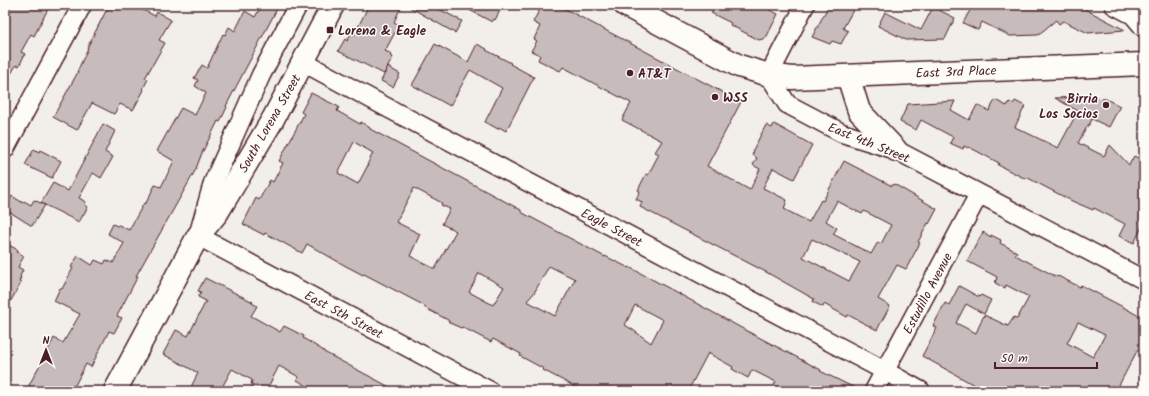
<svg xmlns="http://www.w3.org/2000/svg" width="1149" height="396" viewBox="0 0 1149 396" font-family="Kalam,sans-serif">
	<rect width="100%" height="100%" fill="#f2efeb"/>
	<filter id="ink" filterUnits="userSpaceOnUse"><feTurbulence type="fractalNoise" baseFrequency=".025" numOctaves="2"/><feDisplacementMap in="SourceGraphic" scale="8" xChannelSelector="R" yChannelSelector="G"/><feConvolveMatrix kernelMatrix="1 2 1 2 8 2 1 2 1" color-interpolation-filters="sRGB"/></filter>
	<g filter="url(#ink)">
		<!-- building -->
		<path fill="#c8bbbb" stroke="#4a1f2b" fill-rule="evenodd" d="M5 5H40L48 9 34 36 31 34 21 52 25 54 19 66 17 65 15 67 5 84Z
			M109 5H133L155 16 157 12 171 20 159 40 165 43 145 78 148 79 143 89 144 90 133 110 120 104 114 114 92 103 77 130 53 117 78 72H77L88 48H87Z
			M262 5H279L226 106 227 107 220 122 218 121 202 153 195 171 136 276H138L117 316 122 318 114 333 109 331 91 367 86 364 72 391H26L54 338 63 343 80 314 54 301 60 288 62 289 73 268 71 267 78 256 92 265 95 260 104 264 106 260 113 263 124 243 108 234 113 224 117 226 119 225 129 230 144 203H146L155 185 161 187 174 161 157 151 181 108 195 115 206 93 195 86 198 80 194 78 202 65 207 68 223 34 225 35 229 27 235 31 245 11 255 17Z
			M369 5H402L394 22 399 25 385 51 392 54 390 56 393 57 384 74 338 51 345 39 347 41 351 33 354 35Z
			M406 5H431L462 21 455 33Z
			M460 5H503L495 20 494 19 492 22Z
			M542 5H558L741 102 707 166 750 190 760 169 753 165 757 158 752 155 754 151 753 150 766 125 772 128 774 124 812 145 794 179 773 168 763 188 787 200 784 209 809 222 821 200 823 201 844 161 892 186 894 184 937 209 929 224 928 223 918 242 920 243 906 269 897 265 878 299 890 306 877 330 848 315 847 317 824 304 823 307 813 302 814 299 766 272 640 207 642 202 636 199 640 191 638 190 646 174 648 175 659 154 655 152 662 141 622 120 631 103 563 67 560 71 538 60 540 55 531 51 537 41 534 39 540 26 533 22ZM837 201 862 214 864 211 891 225 881 244 878 242 871 254 833 234 837 228 826 221ZM812 239 860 262 849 281 803 257Z
			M715 5H760L778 14 766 38 759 40 730 25 731 23 711 13Z
			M829 5H856L843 28 848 31 841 44 832 41 830 44 812 37Z
			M973 5H1077L1125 30 1088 33 1063 21 1059 24 1056 20 1038 35 1010 36 982 22 978 30 963 23Z
			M933 7 955 18 945 39 906 40 878 26 885 12 921 30Z
			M435 44 468 62 477 44 487 49 486 50 511 63 510 64 534 77 506 131 499 127 498 129 485 122 502 88 470 70 450 106 412 85Z
			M388 67 400 74 393 87 381 81Z
			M311 93 339 107 337 111 360 124 361 122 370 128V129L521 210V212L605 257V256L629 268V267L674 291 745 330 821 370 820 371 861 391H774L777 386 774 385 776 382 752 370 748 378 732 369 733 367 708 353 688 391H583L543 370 544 369 520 356 521 354 493 339 491 342 462 327 461 328 452 324 448 321V320L425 308V306L364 274 363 275 344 265 307 244 302 253 265 233 264 235 243 224 256 198 259 200 270 180 273 182 283 163 279 161 304 114 301 112ZM354 142 373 153 367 165H368L358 184 338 173ZM414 188 442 203 441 205 450 209 442 224 456 231 435 269 410 256 420 234 396 222ZM549 266 575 279 555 316 527 301 534 293ZM479 273 504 287 493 305 469 292ZM635 305 663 320 651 343 633 330 625 325Z
			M1084 97 1106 99 1120 106 1109 127 1092 119 1089 125H1088L1078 143 1104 156 1110 145 1129 165 1134 156 1144 161V223L1134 243 1119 236 1125 224 1094 208 1093 210 1072 201 1026 177V179L998 165 999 163 969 147 968 148 964 146 963 149 950 143 953 137 921 120 916 130 900 122 901 119 908 104 955 101 951 110 969 120 977 105 989 111 995 100 1007 106 1009 102 1013 104 1015 101 1025 106 1015 127 1058 148 1078 111 1055 98Z
			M103 124 115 131 105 152 113 157 101 178 93 173 79 198 86 202 85 205 88 207 79 222 41 203 53 183 68 191Z
			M34 149 39 152 40 150 61 161 52 178 25 165Z
			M12 196 23 203 24 201 31 205 34 200 45 205 32 226 5 209Z
			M983 232 991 237V235L1001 240 1000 243 1017 252 1015 255 1057 277 1058 276 1080 287 1081 285 1125 308 1144 319V352L1138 349 1116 391H985L922 356 937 328 933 326 945 303 949 305 959 286 979 297 981 295 991 300 984 314 966 304 956 323 976 333 984 315 1008 326 1014 317 1017 319 1029 297 1006 285 1005 288 995 283 997 277 967 261ZM1078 322 1105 335 1093 357 1067 343Z
			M5 243 18 250 17 252 24 256 18 267 23 270 20 276 21 277 19 282 21 283 5 311Z
			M205 278 253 302 252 303 257 306 251 316 255 318 280 332 284 326 304 336 303 338 324 351V352L397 391H315L297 380 299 377 279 366 266 391H250L253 385 251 384 252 380 232 369 220 391H189L198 373 163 354 176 330 188 336 206 301 198 297 201 292 198 291Z"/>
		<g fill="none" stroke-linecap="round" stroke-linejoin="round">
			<!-- minor casing -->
			<g stroke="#4a1f2b" stroke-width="21">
				<path id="minor" d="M298 5 261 75 213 183 198 236 490 391
					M805 5 769 75 787 104 842 133 896 150 1144 280
					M1114 5 1133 15 1144 28
					M303 62 386 107 885 371 921 391
					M5 149 82 5
					M874 391 979 194"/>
			</g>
			<!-- major casing -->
			<g stroke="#4a1f2b" stroke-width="25">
				<path id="major" d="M625 5 739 66 769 75 792 78 1144 64
					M848 76 859 111 896 150
					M115 391 198 236 217 213 273 119 333 5"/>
			</g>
			<!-- minor -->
			<use href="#minor" stroke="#fdfcf7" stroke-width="18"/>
			<!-- major -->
			<use href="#major" stroke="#fdfcf7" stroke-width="22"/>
		</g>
	</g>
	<!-- markers -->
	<g fill="#4a1f2b" stroke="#fdfcf7" stroke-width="1.5">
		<rect x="326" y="26" width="8" height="8" rx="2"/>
		<circle cx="630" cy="73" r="4"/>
		<circle cx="715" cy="97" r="4"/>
		<circle cx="1106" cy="105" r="4"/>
	</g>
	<g text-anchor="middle" stroke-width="3" stroke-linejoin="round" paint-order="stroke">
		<!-- poi labels -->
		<g font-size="13" font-weight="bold" fill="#4a1f2b" stroke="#fdfcf7" text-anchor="start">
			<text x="338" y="35">Lorena &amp; Eagle</text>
			<text x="638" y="78">AT&amp;T</text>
			<text x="723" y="102">WSS</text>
			<text x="1098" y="103" text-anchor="end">Birria<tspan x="1098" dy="15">Los Socios</tspan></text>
		</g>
		<!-- street labels -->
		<g font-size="13" fill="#4a1f2b" stroke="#fdfcf7">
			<text transform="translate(956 71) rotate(-2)" y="5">East 3rd Place</text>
			<text transform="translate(269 123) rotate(-60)" y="5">South Lorena Street</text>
			<text transform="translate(869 142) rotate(22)" y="5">East 4th Street</text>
			<text transform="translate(612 227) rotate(28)" y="5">Eagle Street</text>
			<text transform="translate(927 293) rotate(-62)" y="5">Estudillo Avenue</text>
			<text transform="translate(344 314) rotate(28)" y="5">East 5th Street</text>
		</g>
	</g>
	<!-- margin -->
	<rect width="1149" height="396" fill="none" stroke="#fdfcf7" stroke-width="20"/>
	<rect x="10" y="10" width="1129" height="376" fill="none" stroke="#4a1f2b" stroke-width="1.5" filter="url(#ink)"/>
	<!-- north arrow -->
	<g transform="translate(46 350)" stroke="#fdfcf7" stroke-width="3" paint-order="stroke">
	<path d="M0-3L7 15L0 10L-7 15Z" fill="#4a1f2b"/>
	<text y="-6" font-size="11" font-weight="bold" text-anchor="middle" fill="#4a1f2b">N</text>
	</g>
	<!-- scale -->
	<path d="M995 362v6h102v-6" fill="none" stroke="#4a1f2b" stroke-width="2"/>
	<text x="1001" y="362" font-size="12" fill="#4a1f2b" stroke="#fdfcf7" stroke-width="3" paint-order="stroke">50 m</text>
</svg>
